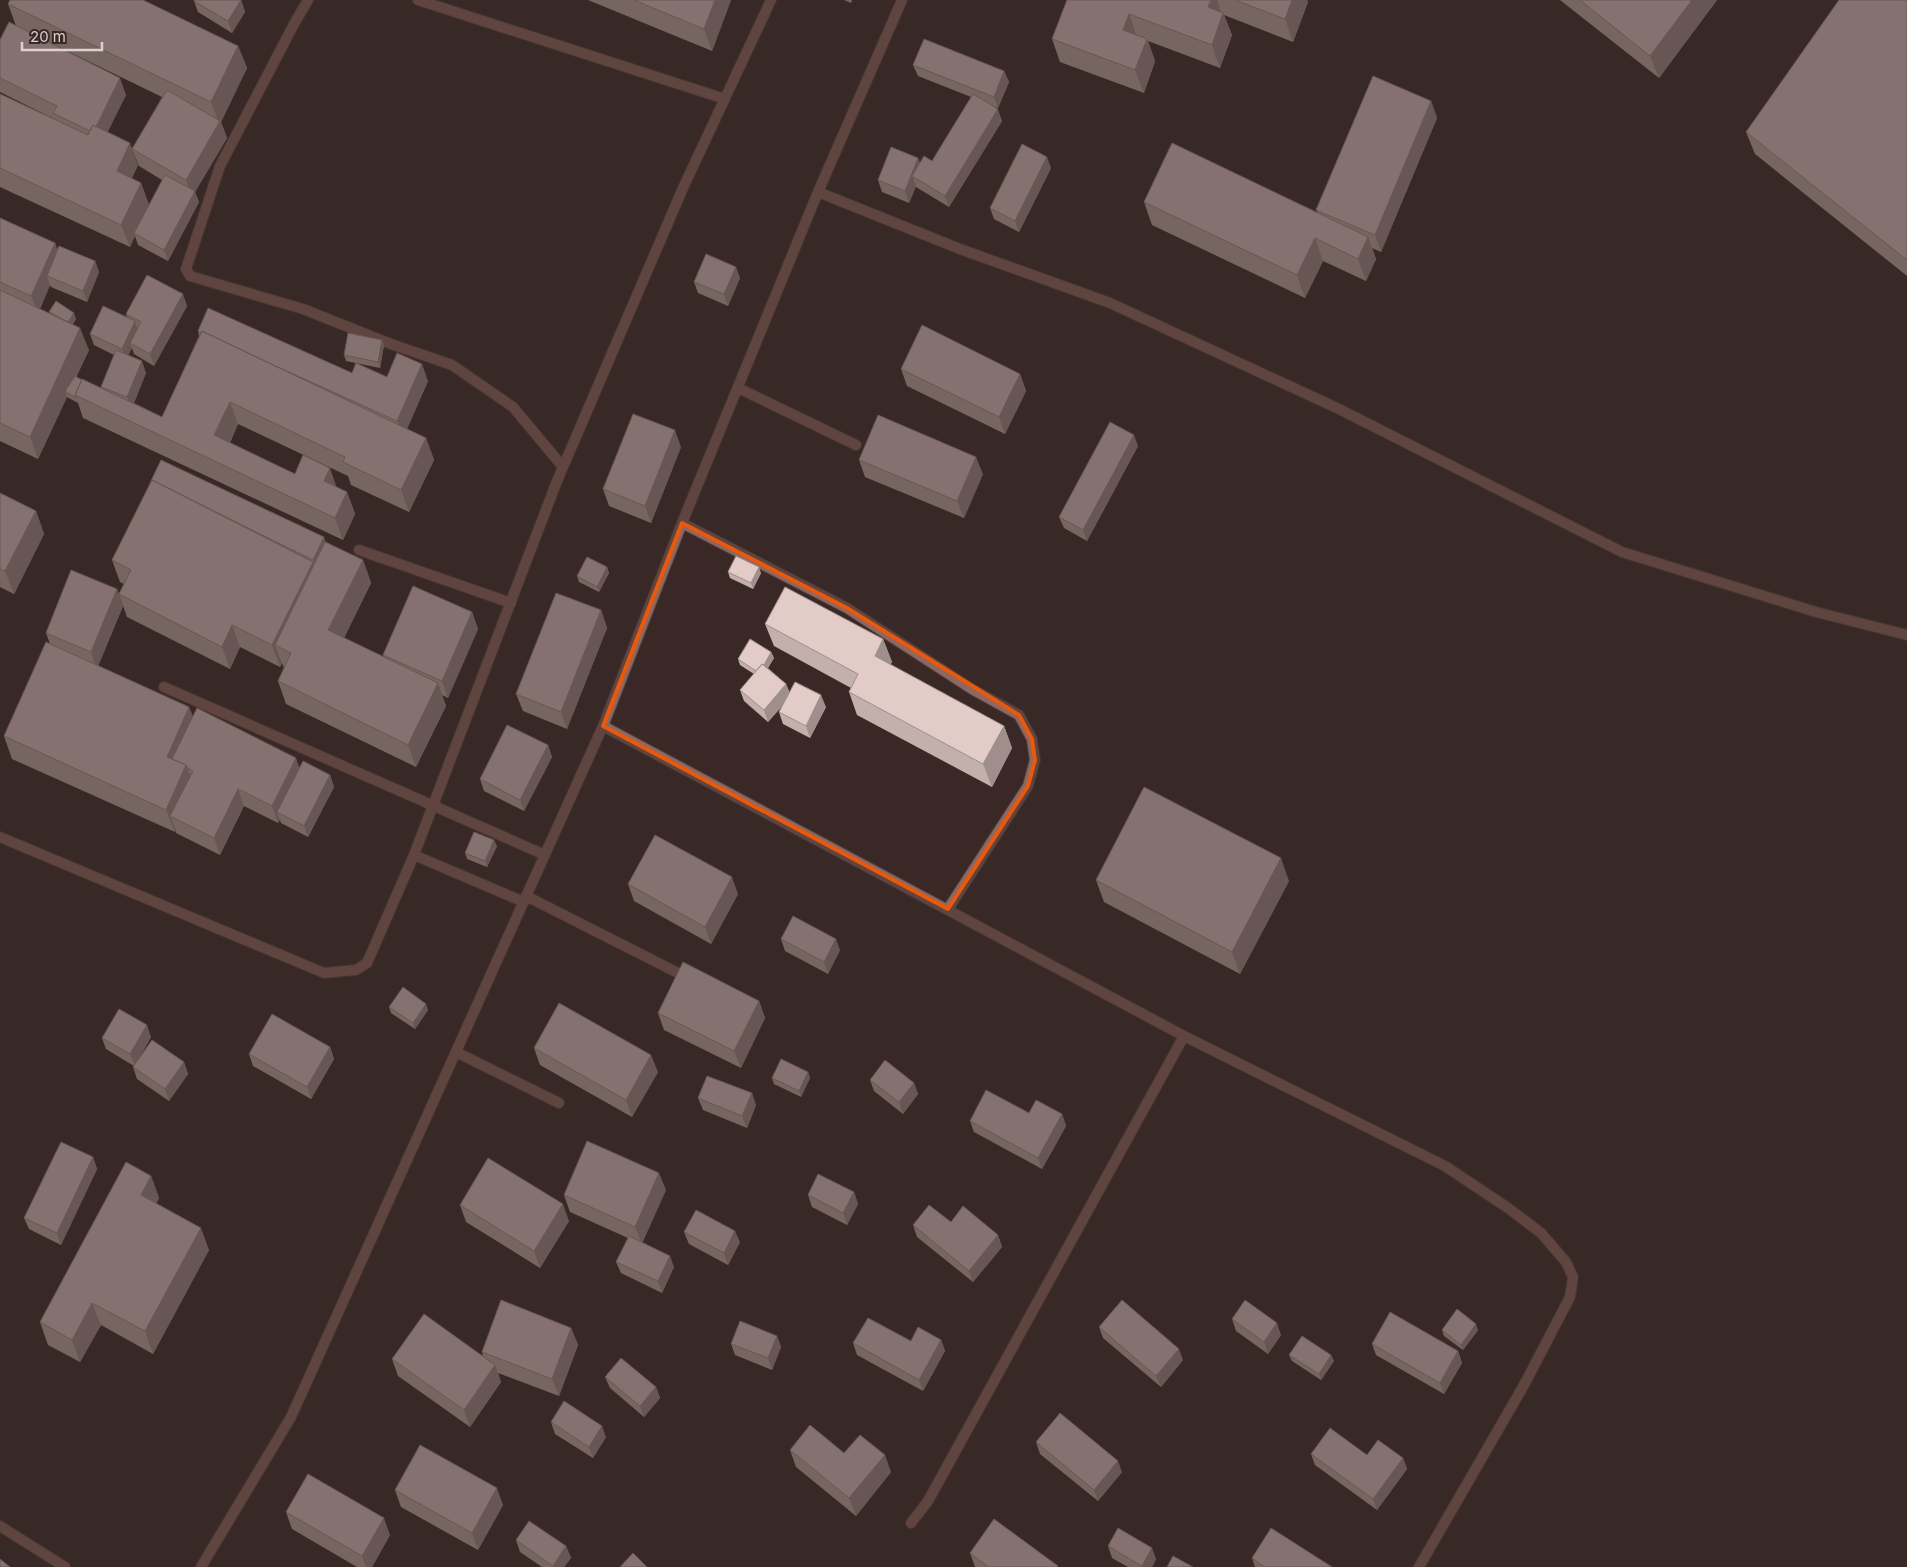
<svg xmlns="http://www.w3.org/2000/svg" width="1907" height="1567" viewBox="0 0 1907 1567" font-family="Inter,sans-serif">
	<rect width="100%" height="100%" fill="#392826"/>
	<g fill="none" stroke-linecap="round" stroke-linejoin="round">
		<!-- service casing -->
		<g stroke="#534341" stroke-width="12">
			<path id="service" d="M738 388 856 445
				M359 550 511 603
				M526 896 688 978"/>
		</g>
		<!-- minor casing -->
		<g stroke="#534341" stroke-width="12">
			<path id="minor" d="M308 0 294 24 220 166 186 269 190 276 303 309 391 344 452 365 513 407 563 467
				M418 0 725 99
				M818 192 960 249 1110 303 1339 409 1622 552 1816 612 1907 635
				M682 523 847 608 972 689 1019 715 1032 739 1035 760 1028 786 948 909
				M164 687 545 855
				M603 726 1184 1036 1445 1166 1508 1208 1541 1233 1566 1262 1573 1277 1570 1297 1524 1385 1419 1567
				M0 837 324 973 356 970 367 963 414 855 557 481 683 188 771 0
				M414 855 524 902
				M456 1052 559 1103
				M911 1523 928 1501 1184 1036
				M0 1526 65 1567
				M201 1567 291 1417 603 726 682 523 818 192 902 0"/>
		</g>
		<!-- service -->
		<use href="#service" stroke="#8f6761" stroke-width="10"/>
		<!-- minor -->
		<use href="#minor" stroke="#8f6761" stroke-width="10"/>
	</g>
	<!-- wall -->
	<path fill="#c3afac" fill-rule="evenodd" d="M241 0 245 12 232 33 198 12 194 1Z
		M588 0H731L712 51Z
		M844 0H852L851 3Z
		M1067 0H1307L1308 2 1293 42 1224 15 1232 35 1220 68 1148 41 1155 61 1144 93 1060 62 1052 39Z
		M1560 0H1717L1659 78Z
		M1907 0V276L1755 154 1746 132Z
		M8 4 238 46 247 68 221 122 227 138 195 192 199 202 168 261 138 245 135 236 130 247 0 187V94L56 120 0 92V40L16 26ZM59 47 162 97 132 149 139 166 162 180 149 205 141 183 132 178 138 165 107 132 126 95Z
		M913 65 1004 71 1009 82 998 108 993 106 1002 121 949 207 916 187V186L909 203 882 192 878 180 918 158 920 163 932 161 971 97 918 76Z
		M1431 101 1437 118 1381 252 1372 248 1376 259 1366 281 1323 261 1305 298 1152 225 1144 202 1318 213 1316 210Z
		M1051 168 1019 232 994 219 990 208Z
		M0 218 55 243 57 249 95 261 99 272 87 302 51 287 50 285 40 309 49 313 76 319 73 324 89 350 76 377 82 380 102 388 101 387 114 355 94 345 90 334 127 318 126 314 187 306 154 366 134 354 132 348 128 355 146 373 134 403 162 417 199 336 198 331 352 373 428 381 407 429 426 438 434 460 409 512 351 485 348 476 238 424 230 443 295 474 337 487 347 492 355 514 343 540 83 418 78 403 67 397 38 459 0 441Z
		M740 278 728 306 698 293 694 282Z
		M382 340 384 345 380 368 346 361 344 355Z
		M901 369 1020 374 1026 391 1005 434 907 386Z
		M1138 446 1087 541 1064 528 1059 517Z
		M681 447 651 523 609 506 603 489Z
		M859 460 983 474 964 518 865 477Z
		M150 483 326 542 363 560 371 583 344 638 384 657 383 655 472 612 478 629 448 698 442 695 446 706 416 767 286 704 278 681 284 668 282 663 280 667 240 647 230 669 127 617 119 594 124 584 120 582 112 560Z
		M0 493 36 511 44 534 14 594 0 587Z
		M607 567 609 573 599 592 579 582 577 576Z
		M728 572 761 573 753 589 730 578Z
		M117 589 123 606 98 666 189 707 193 717 300 768 330 775 334 787 308 837 281 823 280 820 278 823 244 806 220 855 176 833V830L175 832 12 759 4 736 50 644 46 633Z
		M601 610 607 628 567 729 523 711 516 694Z
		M765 624 883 639 892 662 890 665 1004 726 1012 748 992 787 857 715 849 692 851 688 774 646Z
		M771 652 774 658 768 668 786 684 789 692 826 707 810 738 783 724 779 712 784 704 768 722 744 701 740 690 754 674 740 665 738 659Z
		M548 745 552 757 524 811 484 791 480 779Z
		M497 846 487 867 467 859 465 853Z
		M1096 880 1289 881 1240 974 1104 902Z
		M628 884 738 894 711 944 634 901Z
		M781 939 840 950 828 974 785 951Z
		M759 1001 765 1018 741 1068 664 1030 658 1013Z
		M389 1007 428 1010 415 1029 391 1013Z
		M151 1037 137 1062H184L188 1074 169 1101 137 1079 133 1067 134 1066 106 1049 102 1038Z
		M330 1047 334 1059 311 1099 253 1066 249 1054Z
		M534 1048 658 1072 632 1117 540 1065Z
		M808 1072 810 1078 801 1097 774 1084 772 1078Z
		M870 1080 914 1083 918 1094 903 1114 874 1091Z
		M698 1098 756 1105 747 1128 703 1110Z
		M1029 1113 1062 1114 1066 1126 1042 1169 974 1132 970 1121Z
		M93 1157 97 1169 61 1245 29 1229 24 1218Z
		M151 1176 159 1198 156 1204 209 1250 153 1354 101 1325 80 1362 48 1345 40 1322Z
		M666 1190 642 1242 674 1267 662 1293 621 1273 616 1262 628 1238 570 1212 564 1195Z
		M854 1192 858 1204 847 1225 812 1207 808 1195Z
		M460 1205 569 1221 540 1268 466 1222Z
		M951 1222 998 1235 1002 1247 973 1282 917 1237 913 1225Z
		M684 1232 740 1242 728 1265 689 1244Z
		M1232 1319 1281 1335 1268 1354 1236 1331Z
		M1099 1327 1183 1360 1161 1387 1103 1338Z
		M571 1328 578 1345 559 1396 498 1373 501 1382 470 1427 398 1376 392 1359 483 1357 482 1352Z
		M1442 1330H1478L1463 1350 1444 1336Z
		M777 1336 781 1347 772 1370 735 1355 731 1344Z
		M941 1340 945 1351 923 1391 857 1355 853 1343Z
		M1372 1344 1458 1351 1462 1363 1444 1394 1376 1355Z
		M1289 1355H1331L1334 1361 1321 1380 1292 1361Z
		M605 1377 656 1387 660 1398 644 1417 610 1388Z
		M551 1422 606 1437 593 1458 555 1434Z
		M1036 1442 1122 1472 1098 1501 1040 1454Z
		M790 1450 891 1472 856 1516 796 1467Z
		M1311 1454 1367 1455 1403 1458 1407 1469 1377 1510 1315 1465Z
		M395 1490 503 1505 478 1550 401 1507Z
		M286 1512 390 1535 372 1567H357L292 1529Z
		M516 1540 566 1546 571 1558 564 1567H542L520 1552Z
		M1108 1546 1156 1559 1152 1567H1128L1112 1558Z
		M970 1553 1058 1566V1567H975Z
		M1252 1558 1332 1567H1255Z"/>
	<!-- shaded-wall -->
	<path fill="#9f8e8c" d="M241 0 245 12 232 33 228 21Z
		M715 0H731L712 51 704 29Z
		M1211 0H1217L1222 14 1208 7Z
		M1292 0H1307L1308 2 1293 42 1285 19Z
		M1692 0H1717L1659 78 1650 56Z
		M1223 13 1232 35 1220 68 1212 45Z
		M1129 14 1137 37 1123 30Z
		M1147 39 1155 61 1144 93 1135 70Z
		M238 46 247 68 221 122 227 138 195 192 199 202 168 261 164 250 192 197 186 180 219 123 211 102Z
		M1004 71 1009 82 998 108 994 97Z
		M120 78 126 95 99 150 92 133Z
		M1431 101 1437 118 1381 252 1375 235Z
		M998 109 1002 121 949 207 945 196Z
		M130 143 138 165 125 193 117 171Z
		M1047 157 1051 168 1019 232 1015 221Z
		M918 158 922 169 912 176 916 186 909 203 905 191Z
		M141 183 149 205 134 233 135 236 130 247 121 225Z
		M1368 237 1376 259 1366 281 1358 259Z
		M1315 238 1323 261 1305 298 1297 275Z
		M55 243 61 260 47 276 50 285 38 313 31 296Z
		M95 261 99 272 87 302 83 291Z
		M736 267 740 278 728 306 724 294Z
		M183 294 187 306 154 366 150 354Z
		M74 313 76 319 68 330 66 324Z
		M135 321 139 333 130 343 132 348 126 360 122 349Z
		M80 328 89 350 69 393 65 391 67 397 38 459 30 437Z
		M382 340 384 345 380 368 378 362Z
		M142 361 146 373 131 409 127 397Z
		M422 364 428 381 403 438 397 421Z
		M1020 374 1026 391 1005 434 999 417Z
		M230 402 238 424 222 458 214 435Z
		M675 430 681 447 651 523 645 506Z
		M1134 435 1138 446 1087 541 1083 530Z
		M426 438 434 460 409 512 401 490Z
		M976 457 983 474 964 518 957 501Z
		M330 468 338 491 324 481Z
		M347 492 355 514 343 540 335 518Z
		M36 511 44 534 14 594 5 571Z
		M324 537 330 554 320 577 313 560Z
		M363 560 371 583 337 652 328 630Z
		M313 562 321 584 275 645 282 663 280 667 272 645Z
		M607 567 609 573 599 592 597 587Z
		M759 567 761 573 753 589 751 583Z
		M117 589 123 606 97 669 91 652Z
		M601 610 607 628 567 729 561 712Z
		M472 612 478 629 448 698 442 681Z
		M232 625 240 647 230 669 222 647Z
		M883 639 892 662 883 679 875 656Z
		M771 652 774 658 761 678 759 673Z
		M438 683 446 706 416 767 408 745Z
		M786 684 791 695 768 722 764 710Z
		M821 695 826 707 810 738 806 726Z
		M189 707 198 730 182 765 167 757Z
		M1004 726 1012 748 992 787 983 764Z
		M548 745 552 757 524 811 520 800Z
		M296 758 302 775 277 812 280 820 278 823 272 806Z
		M186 765 195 787 170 816 176 830 175 832 166 810Z
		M330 775 334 787 308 837 304 826Z
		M238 789 244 806 220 855 214 838Z
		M494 840 497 846 487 867 485 861Z
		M1281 858 1289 881 1240 974 1232 952Z
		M732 877 738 894 711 944 705 927Z
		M836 939 840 950 828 974 824 962Z
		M759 1001 765 1018 741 1068 734 1051Z
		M426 1004 428 1010 415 1029 413 1023Z
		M147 1025 151 1037 135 1066 130 1054Z
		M330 1047 334 1059 311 1099 307 1087Z
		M651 1055 658 1072 632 1117 626 1100Z
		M184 1062 188 1074 169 1101 165 1089Z
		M808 1072 810 1078 801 1097 799 1091Z
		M914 1083 918 1094 903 1114 899 1102Z
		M752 1093 756 1105 747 1128 742 1116Z
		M1062 1114 1066 1126 1042 1169 1038 1158Z
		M93 1157 97 1169 61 1245 57 1233Z
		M659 1173 666 1190 642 1244 635 1227Z
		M151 1176 159 1198 149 1218 141 1195Z
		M854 1192 858 1204 847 1225 843 1213Z
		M563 1204 569 1221 540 1268 534 1251Z
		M201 1228 209 1250 153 1354 145 1331Z
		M735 1231 740 1242 728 1265 724 1253Z
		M998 1235 1002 1247 973 1282 969 1271Z
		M670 1256 674 1267 662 1293 658 1281Z
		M92 1303 101 1325 80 1362 72 1340Z
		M1277 1323 1281 1335 1268 1354 1264 1342Z
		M1476 1324 1478 1330 1463 1350 1461 1345Z
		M571 1328 578 1345 559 1396 552 1379Z
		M777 1336 781 1347 772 1370 768 1358Z
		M941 1340 945 1351 923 1391 919 1380Z
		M1179 1349 1183 1360 1161 1387 1156 1376Z
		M1458 1351 1462 1363 1444 1394 1440 1383Z
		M1331 1355 1334 1361 1321 1380 1319 1374Z
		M495 1365 501 1382 470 1427 464 1410Z
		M656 1387 660 1398 644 1417 640 1406Z
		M602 1426 606 1437 593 1458 589 1447Z
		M885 1455 891 1472 856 1516 849 1498Z
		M1403 1458 1407 1469 1377 1510 1373 1499Z
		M1118 1461 1122 1472 1098 1501 1094 1490Z
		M497 1488 503 1505 478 1550 472 1533Z
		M384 1518 390 1535 372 1567H366L362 1556Z
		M566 1546 571 1558 564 1567H554L553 1566Z
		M1152 1548 1156 1559 1152 1567H1142V1566Z"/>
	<!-- building -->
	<path fill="#e3cbc8" stroke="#9f8e8c" d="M10 0H143L238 46 211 102 8 4Z
		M194 0H241L228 21 194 1Z
		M634 0H715L704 29Z
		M1067 0H1211L1208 7 1223 13 1212 45 1129 14 1123 30 1147 39 1135 70 1052 39Z
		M1235 0H1292L1285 19Z
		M1580 0H1692L1650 56Z
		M1839 0H1907V260L1746 132Z
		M9 22 120 78 96 127 93 125 90 131 53 113 57 106 0 78V40Z
		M924 39 1004 71 994 97 913 65Z
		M1373 76 1431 101 1375 235 1316 210Z
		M167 90 220 121 186 180 132 149Z
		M0 94 88 135 93 125 130 143 117 171 141 183 121 225 0 168Z
		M973 94 998 109 945 196 912 176 924 156 932 161Z
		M1172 143 1368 237 1358 259 1315 238 1297 275 1144 202Z
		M1022 144 1047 157 1015 221 990 208Z
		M891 147 918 158 905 191 878 180Z
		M165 175 195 191 164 250 134 233Z
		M0 218 55 243 31 296 0 282Z
		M59 246 95 261 83 291 47 276Z
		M706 254 736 267 724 294 694 282Z
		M147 275 183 294 150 354 130 343 141 322 126 314Z
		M0 290 80 328 30 437 0 423Z
		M56 301 74 313 68 322 49 312Z
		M103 306 135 321 122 349 90 334Z
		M208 308 352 373 356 363 387 377 397 353 422 364 397 421 271 364 202 331 201 333 198 331Z
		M922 325 1020 374 999 417 901 369Z
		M202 331 426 438 401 490 343 462 345 457 230 402 214 435 295 474 303 455 330 468 324 481 347 492 335 518 75 395 82 379 162 417Z
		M348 333 382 340 378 362 344 355Z
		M116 350 142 361 127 397 101 387Z
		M75 376 82 380 75 395 76 398 65 391Z
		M633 414 675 430 645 506 603 489Z
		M878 415 976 457 957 501 859 460Z
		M1110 422 1134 435 1083 530 1059 517Z
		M161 460 324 537 313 560 250 529 152 480 150 483Z
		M152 480 313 562 272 645 232 625 222 647 119 594 131 570 112 560Z
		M0 493 36 511 5 571 0 569Z
		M325 542 363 560 328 630 438 683 408 745 278 681 291 653 275 645Z
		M736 556 759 567 751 583 728 572Z
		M587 557 607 567 597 587 577 576Z
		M71 570 117 589 91 652 46 633Z
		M413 586 472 612 442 681 383 655Z
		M785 587 883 639 875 656 1004 726 983 764 849 692 858 674 765 624Z
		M556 593 601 610 561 712 516 694Z
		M750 639 771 652 764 665 762 664 756 671 738 659Z
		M46 642 189 707 167 757 186 765 166 810 4 736Z
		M762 664 786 684 764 710 740 690Z
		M795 682 821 695 806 726 779 712Z
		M197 708 296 758 272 806 238 789 214 838 170 816 193 771 188 768 186 765 172 759Z
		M507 725 548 745 520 800 480 779Z
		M303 761 330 775 304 826 277 812Z
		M1144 787 1281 858 1232 952 1096 880Z
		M474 832 494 840 485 861 465 853Z
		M655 835 732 877 705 927 628 884Z
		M793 916 836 939 824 962 781 939Z
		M683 962 759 1001 734 1051 658 1013Z
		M403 987 426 1004 413 1023 389 1007Z
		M559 1003 651 1055 626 1100 534 1048Z
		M119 1009 147 1025 130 1054 102 1038Z
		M272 1014 330 1047 307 1087 249 1054Z
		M152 1040 184 1062 165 1089 133 1067Z
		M781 1059 808 1072 799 1091 772 1078Z
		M885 1060 914 1083 899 1102 870 1080Z
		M707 1076 752 1093 742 1116 698 1098Z
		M986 1090 1029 1113 1036 1100 1062 1114 1038 1158 970 1121Z
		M587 1141 659 1173 635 1227 564 1195Z
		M61 1142 93 1157 57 1233 24 1218Z
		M488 1158 563 1204 534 1251 460 1205Z
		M126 1162 151 1176 141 1195 201 1228 145 1331 92 1303 72 1340 40 1322Z
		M818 1174 854 1192 843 1213 808 1195Z
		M929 1205 951 1222 963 1206 998 1235 969 1271 913 1225Z
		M696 1210 735 1231 724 1253 684 1232Z
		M629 1236 670 1256 658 1281 616 1262Z
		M501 1300 571 1328 552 1379 482 1352Z
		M1122 1300 1179 1349 1156 1376 1099 1327Z
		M1245 1300 1277 1323 1264 1342 1232 1319Z
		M1457 1309 1476 1324 1461 1345 1442 1330Z
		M1390 1312 1458 1351 1440 1383 1372 1344Z
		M424 1314 495 1365 464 1410 392 1359Z
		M868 1318 911 1341 918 1327 941 1340 919 1380 853 1343Z
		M740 1321 777 1336 768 1358 731 1344Z
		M1302 1336 1331 1355 1319 1374 1289 1355Z
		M621 1358 656 1387 640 1406 605 1377Z
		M564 1401 602 1426 589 1447 551 1422Z
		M1060 1413 1118 1461 1094 1490 1036 1442Z
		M810 1425 844 1453 860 1435 885 1455 849 1498 790 1450Z
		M1330 1428 1367 1455 1378 1440 1403 1458 1373 1499 1311 1454Z
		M420 1445 497 1488 472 1533 395 1490Z
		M308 1474 384 1518 362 1556 286 1512Z
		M994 1519 1058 1566 1057 1567H989L970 1553Z
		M529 1521 566 1546 553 1566 516 1540Z
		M1118 1528 1152 1548 1142 1566 1108 1546Z
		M1271 1528 1332 1567H1265L1252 1558Z
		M633 1553 647 1567H620Z
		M1173 1556 1193 1567H1167Z
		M0 1559 10 1567H0Z"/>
	<!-- marked area -->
	<path d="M0 0H1907V1567H0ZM682 523 847 608 1019 715 1032 739 1035 760 1028 786 948 909 603 726Z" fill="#392826" fill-opacity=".55" fill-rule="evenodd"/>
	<path fill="none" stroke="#e8590c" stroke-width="4" stroke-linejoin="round" d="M682 523 847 608 1019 715 1032 739 1035 760 1028 786 948 909 603 726Z"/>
	<!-- scale -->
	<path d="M22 42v8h80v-8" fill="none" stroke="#ddd1cf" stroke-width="2.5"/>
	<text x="30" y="42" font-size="15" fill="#ddd1cf" stroke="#392826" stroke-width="4" paint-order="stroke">20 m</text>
</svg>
